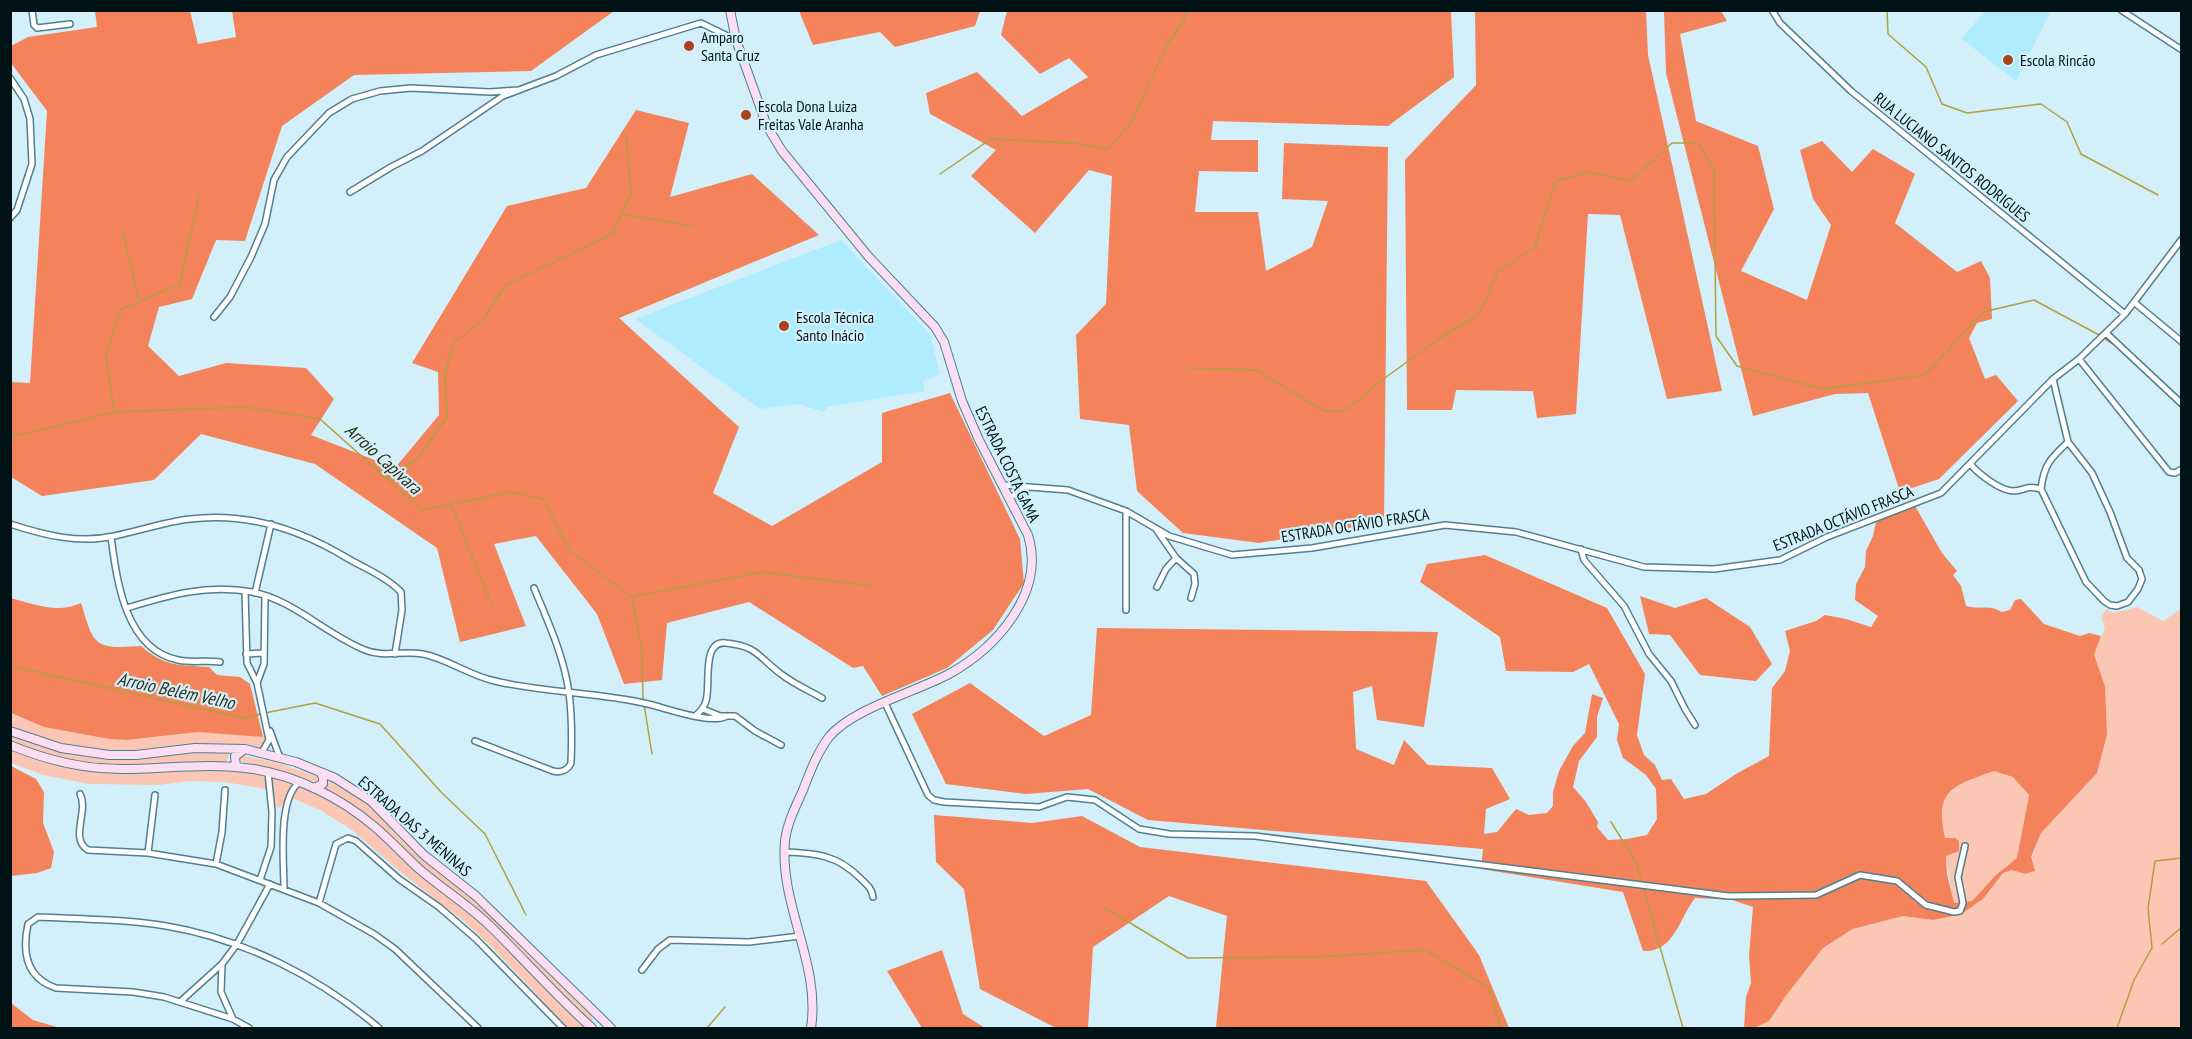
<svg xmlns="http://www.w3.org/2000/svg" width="2192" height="1039" viewBox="0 0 2192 1039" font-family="'PT Sans Narrow',sans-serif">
	<rect width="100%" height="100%" fill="#d3f0fa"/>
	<!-- built -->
	<path fill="#b0ecff" d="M1984 11H2051L2016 81 1962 39Z
		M841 240 930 334 940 374 922 382 925 391 828 407 823 412 800 404 760 409 635 319Z"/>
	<!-- green -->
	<path fill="#fbc6b4" d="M2137 607 2163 621 2181 609V1028H1754L1769 1021 1785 997 1823 948 1854 929 1903 916 1933 920 1983 899 2003 873 2012 870 2025 874 2041 833 2097 773 2107 735 2105 686 2094 655 2105 627 2101 618 2106 609 2114 613Z
		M10 713 44 727 109 739 127 740 198 732 267 737V741L261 749C238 747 215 743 192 744 166 746 140 753 114 752 78 751 44 739 10 728Z
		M11 734 52 749 93 757 110 758 183 751 227 752 229 754 227 763 98 765 53 757 11 743Z
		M10 749 56 764 236 769 263 775 267 782 266 789 225 782 190 781 159 785 89 784 43 775 11 763Z
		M240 755 281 764 319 777 320 782 317 783 292 774 240 761 237 759Z
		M1994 771 2013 777 2029 795 2017 858 1996 875 1972 901 1953 903 1946 856 1955 838 1945 839C1934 789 1953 786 1994 771Z
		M272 776 293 783C286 791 287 802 279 808L276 807 272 799Z
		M330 779 373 807 419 855 467 892 592 1014V1020L589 1021 425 871 326 788Z
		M300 787 305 788 343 807 368 825 474 915 587 1028H568L492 947 466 923 403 874 352 830 320 810 292 798 296 789Z"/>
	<!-- forest -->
	<path fill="#f4825a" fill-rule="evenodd" d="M95 11H190L198 44 236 37 232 11H614L531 71 354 75 282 126 245 241 216 240 192 299 159 307 148 346 179 376 226 363 306 368 334 399 311 435 395 468 439 415 438 372 412 363 507 206 586 188 636 110 689 123 670 197 752 174 819 235 619 318 739 427 713 493 772 526 882 462V413L950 393 1020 539 1024 583 993 630 947 668 882 696 863 666 853 668 749 602 667 623 662 680 624 684 597 614 536 536 494 544 526 626 460 642 437 548 315 464 201 434 154 480 42 496 11 477 10 382 30 383 47 111 11 63V46L28 37 97 27Z
		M799 11H980L975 26 895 47 880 32 813 45Z
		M1007 11H1451L1454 77 1388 126 1213 121 1211 140H1258V172L1199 171 1195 212H1258L1266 271 1312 247 1328 201 1282 199 1284 143 1388 147 1384 522 1259 543 1183 533 1137 491 1129 425 1080 419 1076 335 1106 304 1112 176 1089 170 1035 233 971 176 996 150 930 114 926 93 977 72 1022 116 1088 77 1069 58 1040 74 1001 35Z
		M1475 11H1646L1648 55 1722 391 1667 399 1620 215 1588 214 1576 414 1537 418 1533 391 1456 390 1452 410H1407L1405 160 1476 85Z
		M1664 11H1721L1727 21 1680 34 1696 121 1758 146 1774 209 1741 271 1807 300 1831 225 1813 199 1800 150 1822 141 1852 172 1873 149 1915 174 1895 223 1957 272 1981 261 1990 278 1992 319 1977 323 1969 338 1985 379 1996 375 2018 401 1939 479 1900 492 1868 393 1835 394 1753 416 1666 73Z
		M1915 506 1942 553 1957 571 1953 575 1961 586 1966 606C1982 610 1988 604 2002 612L2010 610 2015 600 2021 599 2044 624 2080 636 2089 633 2101 636 2094 655 2105 686 2107 735 2097 773 2041 833 2031 857 2035 871 2025 874 2012 870 2003 873 1983 899 1964 912 1953 916 1933 920 1903 916 1853 929 1823 948 1785 997 1769 1021 1754 1028H1744L1746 997 1751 983 1749 956 1753 907 1732 900 1695 898C1680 917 1674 953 1643 951L1623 892 1481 869 1483 849 1148 820 1088 789 1026 794 946 784 912 714 970 683 1044 736 1091 715 1097 628 1438 632 1424 727 1377 720 1372 686 1353 692 1356 749 1394 765 1404 740 1428 765 1492 768 1510 799 1486 809 1484 834 1497 832 1516 809 1529 815 1547 813 1553 806V792L1559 771 1573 746 1585 733 1592 694 1603 698 1597 717V737L1579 761 1573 787 1586 802 1598 822 1597 827 1608 840 1627 839 1647 835 1657 819 1656 789 1646 775 1623 758 1617 740 1619 724 1589 664 1573 672 1506 671 1500 637 1420 582 1427 564 1485 555 1607 608 1645 674 1637 735 1644 755 1655 765 1662 780 1671 779 1684 799 1706 794 1736 774 1769 756 1772 688 1785 671 1790 651 1785 631 1816 621 1825 615 1846 619 1871 627 1878 616 1855 600 1856 584 1865 567 1866 551 1873 536 1876 522ZM1994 771 2013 777 2029 795 2017 858 1996 875 1972 901 1954 903 1947 874 1946 856 1959 851V841L1955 838H1945C1934 789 1953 786 1994 771Z
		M1640 596 1675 608 1706 598 1750 627 1772 664 1756 681 1700 675 1670 635 1649 634Z
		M10 598C34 604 57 614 81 603 84 612 89 632 95 639 105 651 128 646 141 646 165 667 180 665 209 667L217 675 240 677 250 684 263 737 198 732 127 740 109 739 44 727 11 713Z
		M11 766 36 779 44 792 43 823 54 852 51 868 37 873 11 876Z
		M934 815 1032 823 1082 816 1140 847 1426 881 1479 955 1509 1028H1216L1227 916 1169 896 1093 947 1088 1028H1056L980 989 964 889 936 862Z
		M942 950 963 1014 985 1028H922L887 971Z
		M11 1003 33 1020 60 1028H11Z"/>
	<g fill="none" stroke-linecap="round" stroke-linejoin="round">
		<!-- stream -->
		<path stroke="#b1a03d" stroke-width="1.5" d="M1887 10 1888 34 1926 67 1942 104 1967 113 2041 104 2067 122 2081 154 2158 195
			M940 174 991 139 1073 143 1108 149 1133 120 1165 48 1184 20 1186 10
			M622 214 692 226
			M122 228 139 300
			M2105 339 2113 344
			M2137 365 2146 374
			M1188 368 1256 370 1324 411H1345L1382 380 1440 338 1479 314 1498 272 1535 247 1556 181 1588 172 1630 181 1672 143H1698L1714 169 1716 336 1737 366 1823 389 1925 375 1983 312 2034 300 2101 336
			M114 411 106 356 120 310 180 284 199 195
			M10 434 20 435 114 412 246 407 320 419 422 510 511 492 543 499 571 552 632 597 762 572 873 586
			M388 478 417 459 447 417 445 375 454 342 482 321 505 286 613 233 631 193 626 134
			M451 504 492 605
			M632 597 642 651 643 700
			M10 666 243 718 260 714
			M644 704 652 754
			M265 713 315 703 380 724 441 792 485 834 526 915
			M1611 822 1636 862 1642 883
			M1643 887 1683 1028
			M1102 906 1188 958 1315 957 1425 950 1489 988 1501 1028
			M2162 944 2182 927
			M707 1028 725 1007
			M2117 1028 2134 980 2152 948 2148 908 2155 861 2182 858"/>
		<!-- minor casing -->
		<g stroke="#507f8e" stroke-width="8">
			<path id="minor" d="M32 10 34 25 37 28 70 24
				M1772 10 1780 23 1851 91 2125 314
				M2121 10 2182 50
				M10 78 24 99 30 119 32 164 17 210 10 218
				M350 192 391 167 422 151 503 96 556 76 596 55 701 23 736 40
				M2135 303 2182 342
				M214 317 230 297 251 257 265 224 274 180 287 157 329 113 352 99 380 91 411 88 490 92 519 90
				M2106 333 2182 404
				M2079 359 2169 472 2175 473 2182 469
				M1970 464C1979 474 2000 491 2014 491 2027 490 2025 485 2041 489L2086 582 2104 601 2110 605 2117 606 2128 602 2138 589 2142 579 2139 570 2127 558 2110 512 2092 473 2068 442 2053 379
				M1002 485 1068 490 1126 511 1169 536 1232 555 1312 548 1445 525 1516 532 1644 567 1714 569 1780 560 1827 537 1941 493 2053 379 2079 359 2125 314 2182 239
				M2041 489C2044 464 2051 458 2068 442
				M1009 498 1026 489
				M1126 511V610
				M10 524C44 535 79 544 114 536 139 531 164 522 190 519 246 512 299 529 347 558 364 568 387 577 401 592L402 610 395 654
				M1156 529 1176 558 1194 574 1195 584 1191 598
				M111 537C117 581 125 649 178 660 192 663 206 660 220 662
				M1581 549 1584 560 1624 606 1649 654 1671 681 1685 709 1695 725
				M1157 587 1166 569 1176 558
				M245 591 247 663 257 683 269 740 262 752
				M255 593 271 524
				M127 608C169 595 207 584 252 592 292 599 327 635 365 650 384 658 403 650 423 654 448 659 470 676 495 681 545 693 598 692 648 704 666 708 711 725 727 716
				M246 654 264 653
				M257 683 264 664 265 597
				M885 703 928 795 934 800 944 802 1039 807 1067 797 1095 800 1139 829 1169 834 1255 836 1728 896 1816 895 1860 875 1897 881 1926 905 1954 912 1960 911 1963 903 1958 877 1965 846
				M703 709 720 716H735L755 731 781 745
				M695 716C700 712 704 708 706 701 711 685 701 640 726 643 758 646 759 658 781 674 794 684 808 690 822 698
				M270 731 280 758
				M475 741 553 771C561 773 568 770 571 763 572 740 572 716 569 693 564 656 548 622 534 588
				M80 794C89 811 69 839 88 850L148 853 216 864 319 903 374 934 395 949 478 1028
				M785 852C816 853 837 855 860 878 866 884 872 888 873 897
				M148 853 155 795
				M216 864 222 832 225 790
				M260 880 271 847 272 812 268 772
				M284 889C284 864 277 797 300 782
				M319 903 336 844 348 838 356 841 399 879 439 907 476 939 563 1028
				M222 964 221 992 233 1019
				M642 970 658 949 670 940 749 942 800 936
				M181 1001 222 964 237 944 270 884
				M249 1028 233 1019 164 997 133 992 56 988C26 978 22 952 28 924L38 917C80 919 124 919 166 926 244 939 319 977 379 1028"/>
		</g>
		<!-- secondary casing -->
		<g stroke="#507f8e" stroke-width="10">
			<path id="secondary" d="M730 10 736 40 767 126 782 151 868 256 935 327 944 342 962 401 979 440 1028 535C1046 593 996 648 949 674 915 692 852 709 829 737 817 753 810 772 803 790 796 806 787 823 785 841 779 905 821 964 811 1028
				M10 731 61 748 109 755H136L195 748 245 749 296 762 335 778 371 801 424 855 476 896 611 1028
				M10 745C46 760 83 769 121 769 166 769 209 762 253 769 297 776 341 798 375 827 390 840 404 855 418 868 441 888 467 904 489 925 524 959 556 996 592 1028
				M236 767 235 756 244 750
				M314 788 323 784V777L320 772"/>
		</g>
		<!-- minor -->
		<use href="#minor" stroke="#fff" stroke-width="5"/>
		<!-- secondary -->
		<use href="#secondary" stroke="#fcdef3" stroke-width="8"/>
	</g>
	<!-- markers -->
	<g fill="#aa431c" stroke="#d3f0fa" stroke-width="2">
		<circle cx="689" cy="46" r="6"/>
		<circle cx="2008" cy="60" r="6"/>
		<circle cx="746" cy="115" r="6"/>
		<circle cx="784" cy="326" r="6"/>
	</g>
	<g text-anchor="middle" stroke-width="4.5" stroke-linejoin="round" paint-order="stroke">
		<!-- poi labels -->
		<g font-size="16" fill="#021318" stroke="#d3f0fa" text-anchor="start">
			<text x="701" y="43">Amparo<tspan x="701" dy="18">Santa Cruz</tspan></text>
			<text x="2020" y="66">Escola Rincão</text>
			<text x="758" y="112">Escola Dona Luiza<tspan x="758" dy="18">Freitas Vale Aranha</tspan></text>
			<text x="796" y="323">Escola Técnica<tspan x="796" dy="18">Santo Inácio</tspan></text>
		</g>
		<!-- street labels -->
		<g font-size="16" fill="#021318" stroke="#d3f0fa">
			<text transform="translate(1952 157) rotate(39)" y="6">RUA LUCIANO SANTOS RODRIGUES</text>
			<text transform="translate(1008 464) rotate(64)" y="6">ESTRADA COSTA GAMA</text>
			<text transform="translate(1843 518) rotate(-22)" y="6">ESTRADA OCTÁVIO FRASCA</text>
			<text transform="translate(1355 525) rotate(-9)" y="6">ESTRADA OCTÁVIO FRASCA</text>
			<text transform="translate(415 826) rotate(41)" y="6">ESTRADA DAS 3 MENINAS</text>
		</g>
		<!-- water labels -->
		<g font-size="18" font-style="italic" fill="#302c16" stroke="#d3f0fa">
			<text transform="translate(383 459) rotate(42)" y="6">Arroio Capivara</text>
			<text transform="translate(176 691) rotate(12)" y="6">Arroio Belém Velho</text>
		</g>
	</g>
	<!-- border -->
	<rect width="2192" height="1039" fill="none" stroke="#021318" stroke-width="24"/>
</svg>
